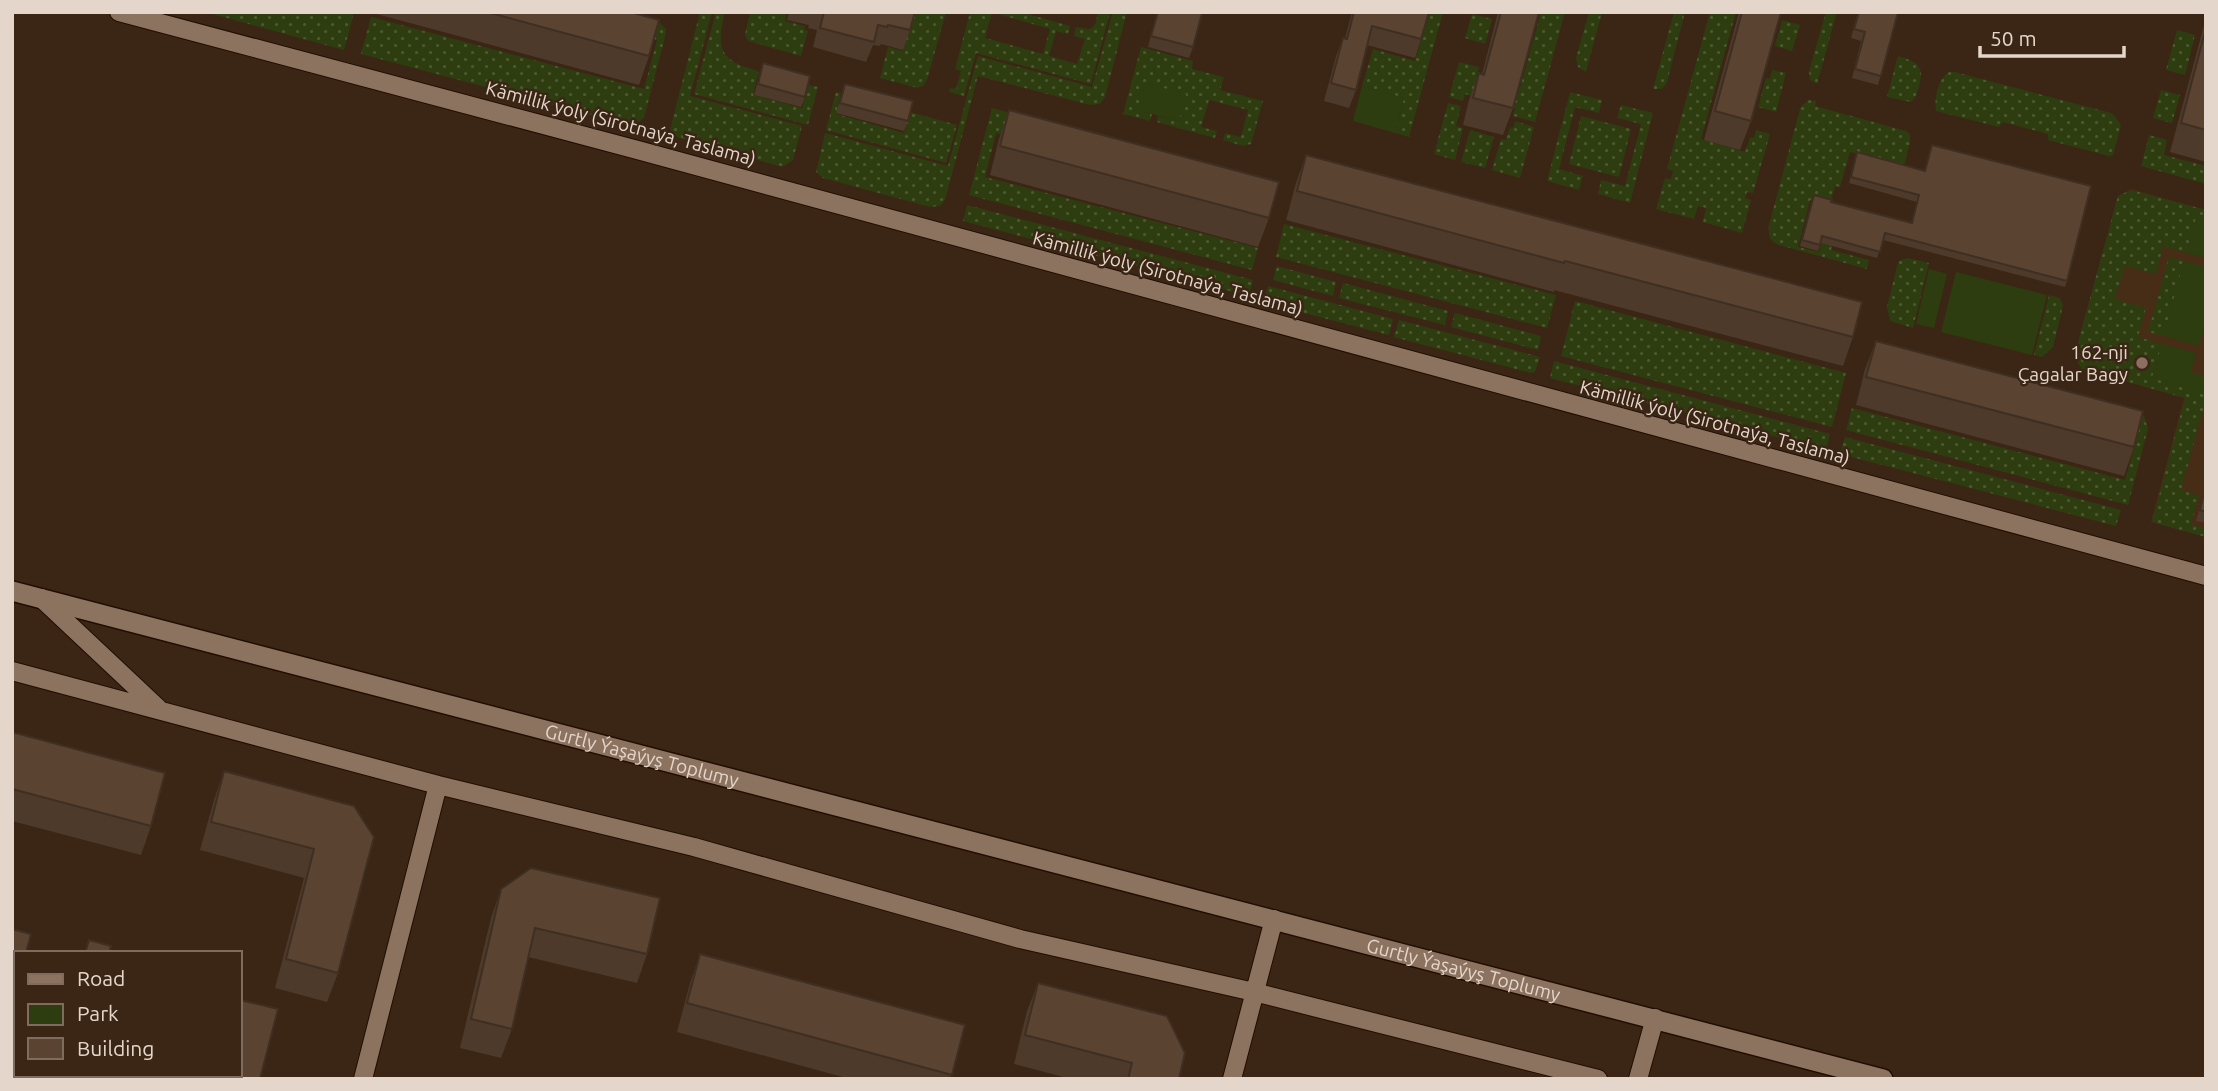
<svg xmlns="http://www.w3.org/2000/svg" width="2218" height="1091" viewBox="0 0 2218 1091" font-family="Ubuntu,sans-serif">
	<defs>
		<pattern id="grass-dots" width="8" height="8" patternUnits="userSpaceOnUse" patternTransform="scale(1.75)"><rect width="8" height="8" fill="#2d3d0f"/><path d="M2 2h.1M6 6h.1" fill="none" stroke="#4b5831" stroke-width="1.8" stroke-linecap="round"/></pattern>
	</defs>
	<rect width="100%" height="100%" fill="#3b2615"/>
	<!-- built -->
	<path fill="#472c16" d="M2131 189 2206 210V537L2151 522 2184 398 2082 369 2074 357 2118 196Z"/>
	<!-- grass -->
	<path fill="url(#grass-dots)" d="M205 12H354L344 50Z
		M700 12H712L690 96 802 126 793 160 784 166H779L679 138 670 130Z
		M716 12H725C715 51 721 61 759 71L753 95 802 108 808 85 818 87 808 125 694 94Z
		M750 12H787L785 21 805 26 804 29 808 31 801 56 748 41 745 35Z
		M913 12H946L927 80 924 85 918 88 880 78 888 47 903 51Z
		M970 12H992L985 38 1043 54 1050 29 998 14V12H1021L1070 26 1068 34 1056 31 1049 56 1077 64 1085 39 1074 36 1076 27 1090 29 1095 25 1098 12H1110L1091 84 976 53 964 96 949 92 950 88 956 89 961 71 955 69Z
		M1113 12H1127L1105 97 1100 104 1090 105 978 76 945 200 940 206 930 207 823 178 816 172 825 133 948 166 978 56 1092 87Z
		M1429 12H1443L1409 137 1395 133 1404 98 1362 86 1373 49 1415 61Z
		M1541 12H1565L1535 122 1513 116 1515 108 1465 94 1463 101 1449 97 1459 62 1479 67 1477 76 1520 88Z
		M1589 12H1602L1586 72 1578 67 1576 58Z
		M1674 12H1685L1667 82 1662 89H1653Z
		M1710 12H1736L1701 139 1745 152 1750 137 1754 138 1756 130 1770 134 1753 193 1747 192 1745 198 1751 200 1742 233 1703 222 1706 208 1698 206 1694 219 1656 209 1665 178 1671 179 1673 171 1667 169Z
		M1826 12H1837L1817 84 1810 80 1809 71Z
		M1472 14 1492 19 1485 44 1465 38Z
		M637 16 659 22 666 29V33L644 118 633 126 361 54 371 17 644 89 657 40 632 33Z
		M1782 20 1800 25 1792 51 1775 46Z
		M2177 30 2195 35 2185 75 2166 70Z
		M1141 47 1193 61 1192 69 1224 77 1220 90 1263 101 1251 144 1243 146 1223 140 1225 133 1241 137 1248 110 1209 100 1201 127 1217 131 1215 138 1157 122 1158 116 1179 121 1139 110 1152 114 1150 121 1123 114Z
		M1898 56C1917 62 1925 65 1919 87 1917 94 1916 97 1911 102L1887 97Z
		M1772 70 1786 73 1776 112 1758 107 1766 78 1770 79Z
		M1949 72H1955L2111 113 2115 116 2121 125 2113 155 2109 156 2048 140V134L2003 122 1999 127 1936 111C1934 99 1938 78 1949 72Z
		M2161 90 2180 95 2172 123 2153 118Z
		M836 92 841 93 836 114 904 133 910 112 957 125 946 163 826 130Z
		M1570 92 1602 100 1599 113 1575 107 1559 169 1583 176 1579 190 1547 181Z
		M1809 100 1816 101 1815 106 1906 131 1910 134V142L1904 166 1850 152 1840 187 1835 186 1830 205 1810 200 1798 247 1819 252 1823 237 1842 209 1831 250 1869 260 1867 269 1779 245C1769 241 1768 235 1769 225L1800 109 1802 105Z
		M1448 103 1461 106 1456 126 1463 128 1455 160 1434 154Z
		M1621 105 1653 113 1630 203 1598 194 1601 180 1625 186 1641 124 1617 118Z
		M992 108 1014 114 1009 136 996 133 985 177 1258 248 1252 270 969 195Z
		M1581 116 1631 129 1619 177 1569 164Z
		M1515 121 1534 127 1520 178 1492 170 1501 139 1506 140 1510 127 1513 128Z
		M1470 130 1494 137 1485 168 1461 162Z
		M2149 135 2167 140 2164 155 2206 166V184L2141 166Z
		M2131 190 2206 210V217L2197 215 2187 253 2163 246 2156 274 2125 266 2115 299 2146 308 2138 337 2162 344 2152 378 2202 391 2206 379V400L2181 490 2199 496 2191 524 2206 529V537L2152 522 2185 398 2082 369 2074 357 2118 196Z
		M967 205 1253 280 1249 296 963 221Z
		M1284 224 1556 295 1547 328 1276 257Z
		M2169 257 2184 261 2164 336 2148 332Z
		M1908 258 1929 263 1913 328 1890 321 1887 307 1897 266 1899 261Z
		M1277 266 1336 282 1333 296 1273 280Z
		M1343 283 1448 311 1445 325 1339 298Z
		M1268 286 1393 319 1389 335 1273 305 1265 297Z
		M2049 295 2060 298 2063 306 2053 347 2042 357 2034 355Z
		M1575 301 1846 373 1832 427 1561 356Z
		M1455 313 1541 336 1538 350 1451 327Z
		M1399 320 1540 357 1535 372 1531 373 1394 337Z
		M1554 361 1830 434 1826 450 1550 378Z
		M1852 408 2125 480 2137 437 2139 412 2144 416 2148 429 2128 505 1846 430Z
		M1845 437 2121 510 2116 526 1840 454Z"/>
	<!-- park -->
	<path fill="#2d3d0f" d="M1145 83 1186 94 1179 121 1138 110Z
		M1362 86 1404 98 1395 133 1353 121Z
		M2197 214 2206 217V258L2187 253Z
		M2184 261 2206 267V324L2198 346 2164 336Z
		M1929 269 1947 274 1934 328 1916 324Z
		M1956 272 2047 295 2032 355 1941 332Z
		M2162 344 2196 353 2191 372 2206 377 2202 392 2152 378Z"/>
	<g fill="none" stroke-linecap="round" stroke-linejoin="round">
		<!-- minor casing -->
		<g stroke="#210e01" stroke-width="20">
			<path id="minor" d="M119 12C816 195 1510 389 2206 576
				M41 598 158 708
				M12 671 438 785 694 847 1020 939 1254 992 1598 1079
				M363 1079 438 785
				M1232 1079 1274 919
				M1638 1079 1655 1018"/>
		</g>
		<!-- tertiary casing -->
		<g stroke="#210e01" stroke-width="22">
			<g id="tertiary">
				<path id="s1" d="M12 591 1883 1079"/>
			</g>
		</g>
		<!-- minor -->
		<use href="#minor" stroke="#8c7360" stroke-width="18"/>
		<!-- tertiary -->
		<use href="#tertiary" stroke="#8c7360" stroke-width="19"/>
	</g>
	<!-- wall -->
	<path fill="#4d3a2a" d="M373 12H630L649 56 639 85 373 13Z
		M789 12H915L910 30 903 50 881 44 880 46 873 45 866 62 813 47 817 30 808 28 809 25 787 20Z
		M1157 12H1201L1193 47 1189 58 1148 47Z
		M1352 12H1429L1421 39 1415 58 1367 45 1356 90 1349 108 1324 101 1336 56 1343 38H1345Z
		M1498 12H1539L1513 108 1503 135 1463 125 1469 100 1479 73 1482 74Z
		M1739 12H1781L1751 121 1740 150 1704 140Z
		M1858 12H1898L1878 85 1852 78 1861 41 1851 38Z
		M2206 18V162L2170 152Z
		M763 63 805 97 801 107 754 95Z
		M845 84 908 121 904 131 836 113Z
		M1009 110 1269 218 1258 247 990 175 999 139Z
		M1932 145 2067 281 2065 287 1883 240 1877 258 1821 243 1818 251 1800 246 1814 195 1831 202 1911 223 1917 202 1849 183 1857 152 1925 171Z
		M1306 155 1853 337 1843 366 1554 290V292L1286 220 1296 183Z
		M1876 341 2134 447 2124 476 1856 405 1865 369Z
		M2205 489H2206V523L2196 521Z
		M12 732 151 826 141 855 12 821Z
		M224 771 354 806 338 973 327 1002 275 988 304 878 200 850 214 800Z
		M501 889 647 954 637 983 528 957 512 1029 501 1058 460 1048 491 918Z
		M12 929 16 953 15 988 12 987Z
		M700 954 965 1025 950 1079H850L677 1032 690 983Z
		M1038 983 1179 1079H1071L1014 1064 1027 1011Z"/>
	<!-- building -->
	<path fill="#5a4331" stroke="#3f2f22" stroke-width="2" d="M487 12H630L659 20 649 56Z
		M824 12H915L910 30 888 25 887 27 878 25 874 42 820 28Z
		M1158 12 1202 13 1193 47 1151 36Z
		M1354 12H1429L1421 39 1372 26 1356 90 1331 83 1343 38 1347 39Z
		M1501 12H1539L1513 108 1473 98 1479 73 1484 75Z
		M1742 12H1781L1751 121 1715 111Z
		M1859 12H1898L1881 76 1855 69 1865 32 1854 29Z
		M2206 28V130L2181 123Z
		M763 63 810 76 805 97 758 84Z
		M845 84 913 101 908 121 840 103Z
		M1009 110 1279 182 1269 218 1000 146Z
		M1932 145 2091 186 2067 281 1885 233 1880 252 1822 236 1820 245 1802 240 1814 195 1832 200 1831 202 1912 223 1919 195 1851 177 1857 152 1925 171Z
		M1306 155 1862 302 1853 337 1565 261 1564 263 1297 191Z
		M1876 341 2143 411 2134 447 1866 377Z
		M2205 489H2206V512L2200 510Z
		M12 732 165 773 151 826 12 789Z
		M224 771 354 806 374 837 338 973 286 959 314 849 211 822Z
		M531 868 660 898 647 954 535 928 512 1029 471 1019 501 889Z
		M12 929 31 934 26 953H16V973L12 972Z
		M89 940 111 946 109 953H85Z
		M700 954 965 1025 952 1075 687 1003Z
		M1038 983 1167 1016 1185 1053 1179 1079H1128L1132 1063 1025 1035Z
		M240 1000 278 1009 260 1079H213L214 1075H240Z"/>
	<!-- markers -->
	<circle fill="#8d6e63" stroke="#3b2615" stroke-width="2.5" cx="2142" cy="363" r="7"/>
	<g text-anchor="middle" stroke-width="5" stroke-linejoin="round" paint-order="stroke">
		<!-- street labels -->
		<g font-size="19" fill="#e4d6cb" stroke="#3b2615">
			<text transform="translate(621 123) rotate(15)" y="7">Kämillik ýoly (Sirotnaýa, Taslama)</text>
			<text transform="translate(1168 273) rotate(15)" y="7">Kämillik ýoly (Sirotnaýa, Taslama)</text>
			<text transform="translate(1715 422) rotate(15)" y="7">Kämillik ýoly (Sirotnaýa, Taslama)</text>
			<text dy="7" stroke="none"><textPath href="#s1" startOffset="651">Gurtly Ýaşaýyş Toplumy</textPath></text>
			<text dy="7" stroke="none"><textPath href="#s1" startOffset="1500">Gurtly Ýaşaýyş Toplumy</textPath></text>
		</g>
		<!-- poi labels -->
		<g font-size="19" fill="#e4d6cb" stroke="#3b2615" text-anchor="end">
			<text x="2128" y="359">162-nji<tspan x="2128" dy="22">Çagalar Bagy</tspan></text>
		</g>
	</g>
	<!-- border -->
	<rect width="2218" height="1091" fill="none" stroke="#e4d6cb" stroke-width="28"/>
	<!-- legend -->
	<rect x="14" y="951" width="228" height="126" fill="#3b2615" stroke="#7f6c5e" stroke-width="2"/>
	<rect x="28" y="974" width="35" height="10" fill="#8c7360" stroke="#7f6c5e" stroke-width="2"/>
	<text x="77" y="986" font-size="21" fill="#e4d6cb">Road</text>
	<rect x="28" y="1004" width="35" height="21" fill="#2d3d0f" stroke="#7f6c5e" stroke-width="2"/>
	<text x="77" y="1021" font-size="21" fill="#e4d6cb">Park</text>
	<rect x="28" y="1038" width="35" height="21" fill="#5a4331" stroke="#7f6c5e" stroke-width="2"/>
	<text x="77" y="1056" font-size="21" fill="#e4d6cb">Building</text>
	<!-- scale -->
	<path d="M1980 46v10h144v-10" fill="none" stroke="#e4d6cb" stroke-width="3.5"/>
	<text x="1990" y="46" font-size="21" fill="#e4d6cb" stroke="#3b2615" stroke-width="5" paint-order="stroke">50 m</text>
</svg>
